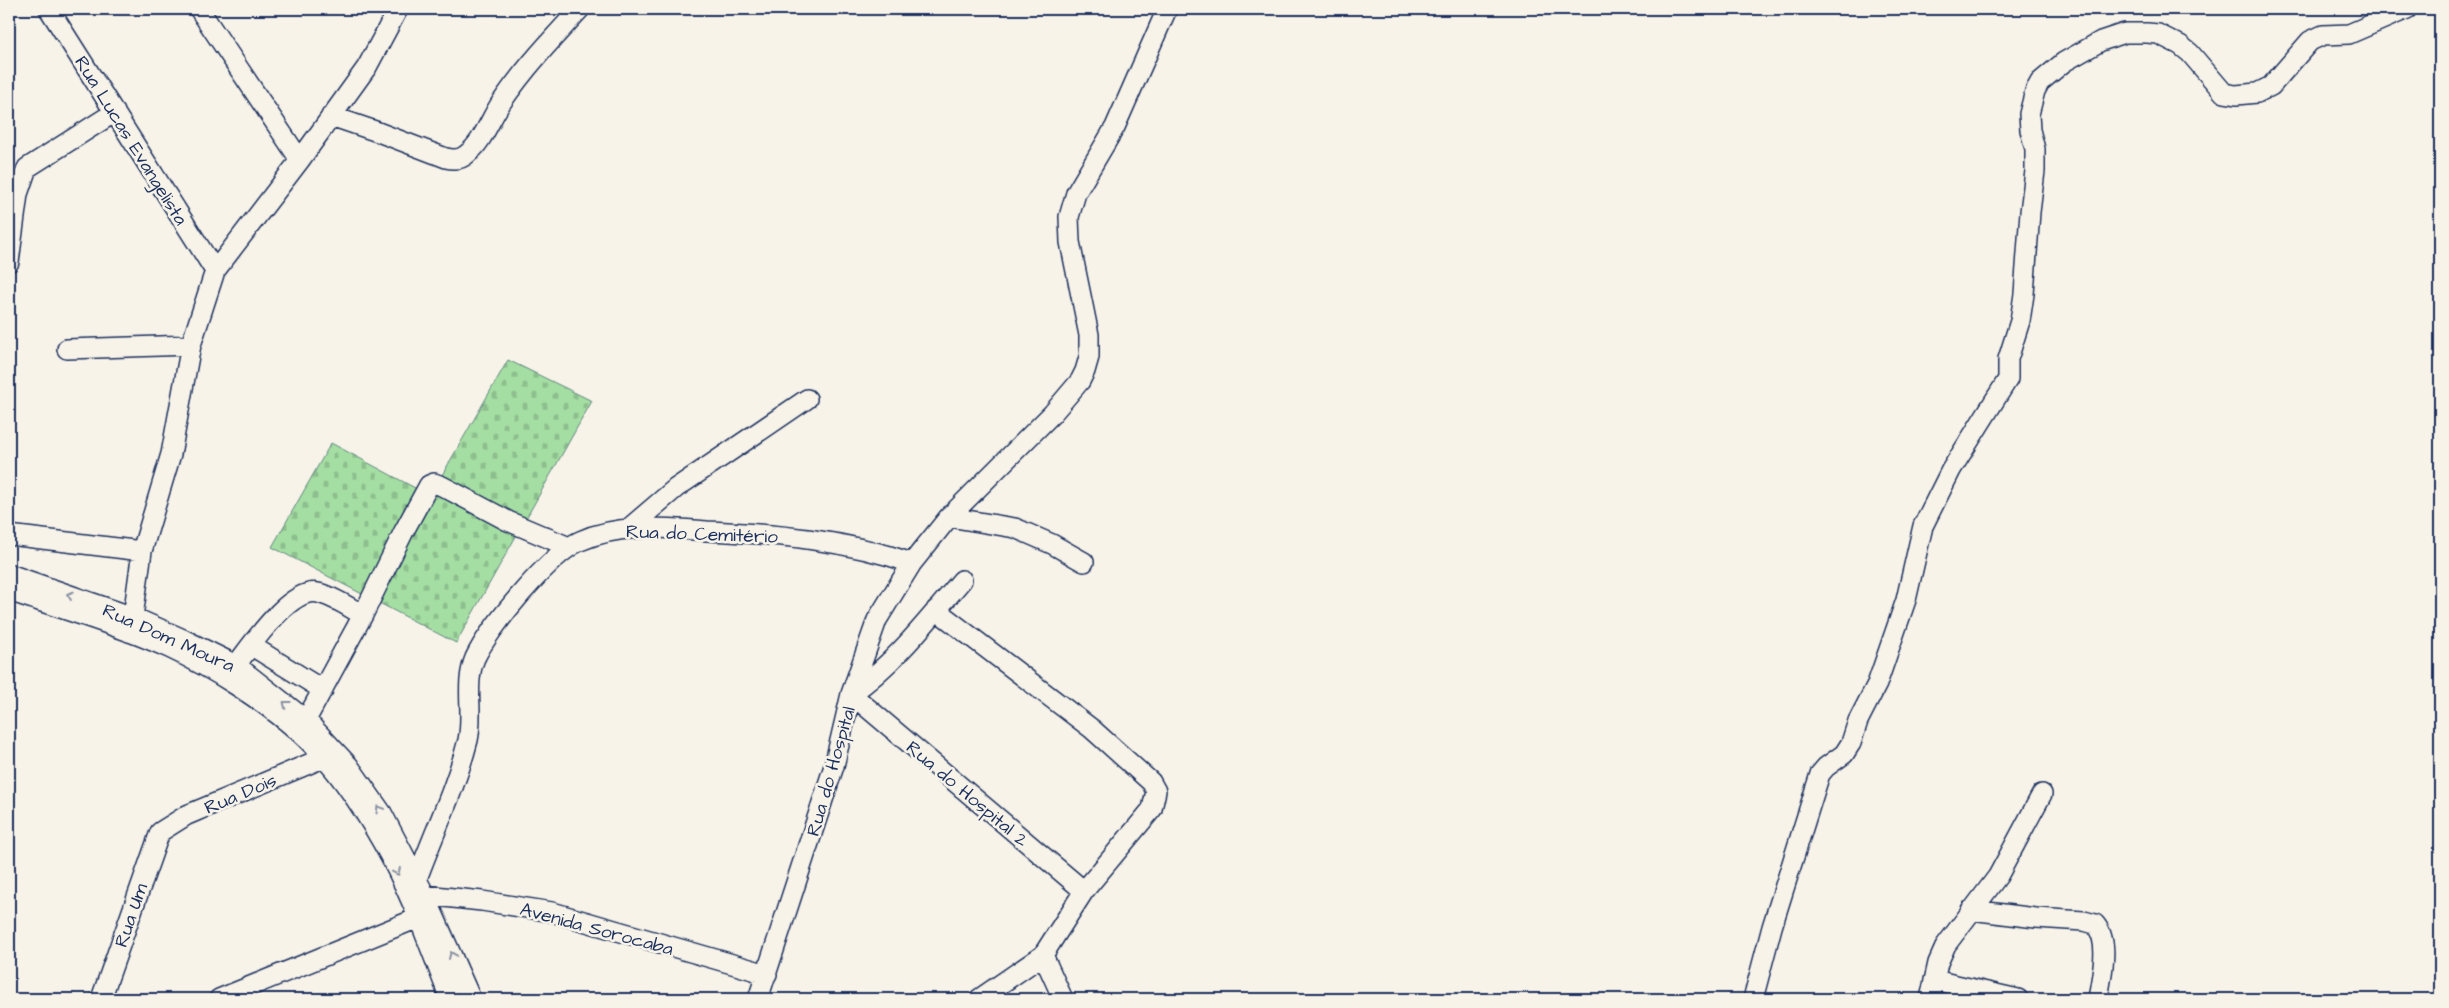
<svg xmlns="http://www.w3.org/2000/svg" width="2449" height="1008" viewBox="0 0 2449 1008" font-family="'Architects Daughter',sans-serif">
	<defs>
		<pattern id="cemetery-stones" width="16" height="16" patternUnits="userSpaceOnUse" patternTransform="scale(1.25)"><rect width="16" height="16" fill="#a5dea2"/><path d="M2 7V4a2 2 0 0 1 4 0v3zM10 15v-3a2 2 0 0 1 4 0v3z" fill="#8dbf8e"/></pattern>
	</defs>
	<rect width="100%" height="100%" fill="#f7f3e8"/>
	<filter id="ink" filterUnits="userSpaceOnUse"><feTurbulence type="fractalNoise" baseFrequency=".02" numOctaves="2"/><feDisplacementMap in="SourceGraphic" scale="10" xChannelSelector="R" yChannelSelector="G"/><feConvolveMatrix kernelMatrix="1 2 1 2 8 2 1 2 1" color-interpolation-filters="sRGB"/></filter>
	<g filter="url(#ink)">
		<!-- cemetery -->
		<path fill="url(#cemetery-stones)" stroke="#608680" d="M508 360 592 401 456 643 272 547 331 443 430 496Z"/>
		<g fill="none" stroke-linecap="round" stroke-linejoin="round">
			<!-- minor casing -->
			<g stroke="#1b2f5e" stroke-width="22">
				<path id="minor" d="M49 9 215 271
					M199 9 300 160
					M331 116 378 132 446 158C454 160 461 160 467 154 483 142 490 119 501 103 524 69 552 39 580 9
					M9 262 18 194 27 168 115 112
					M67 349 191 345
					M949 517 1015 528 1052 544 1084 562
					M628 529 676 488 807 399
					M9 535 142 551
					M9 574 133 617 183 639 236 665 307 721 349 766 382 813 425 895 471 999
					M9 591C62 609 117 625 169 648 212 668 264 701 299 732 337 766 368 815 392 860 415 905 432 952 450 999
					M936 610 1092 729 1151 782 1156 791 1152 809 1084 891 1043 955 1063 999
					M129 632 133 617 142 551 171 454 191 345 215 271 300 160 367 67 398 9
					M252 646 323 690
					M236 665C251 646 290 587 318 593 333 596 350 608 363 615
					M851 694 1084 891
					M851 694C895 663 927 621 962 580
					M300 731 363 615 404 531 429 485 434 483 442 486 508 521 569 547
					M417 879C434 833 456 787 468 740 474 713 464 684 475 658 489 628 550 554 580 541 620 523 665 528 707 531 778 534 845 540 912 563
					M425 895 482 901 552 912 767 974
					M1971 910 2036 918 2084 921 2095 924C2111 942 2101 977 2098 999
					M1934 980 2018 999
					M101 999 160 832 187 815 323 758
					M219 999 418 918
					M758 999 834 766 851 694 877 620 912 563 949 517 1052 414 1080 381 1085 371 1089 357V335L1070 242 1069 217 1076 193 1115 127 1167 9
					M979 999 1043 955
					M1753 999 1772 927 1820 774 1826 767 1844 754 1851 743 1858 721 1877 684 1906 600 1923 526 1951 470 2008 379V359L2020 321 2024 294 2030 212 2035 171V149L2030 130 2029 114 2035 91 2040 82 2064 62 2101 41 2125 33H2147L2158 34 2180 45 2190 53 2224 93 2236 95 2257 93 2271 86 2310 41 2323 35 2349 34 2407 9
					M1930 999 1938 963 1946 945 1998 876 2042 794"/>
			</g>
			<!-- minor -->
			<use href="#minor" stroke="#f7f3e8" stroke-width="19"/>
		</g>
		<!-- one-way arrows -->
		<defs><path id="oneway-chevron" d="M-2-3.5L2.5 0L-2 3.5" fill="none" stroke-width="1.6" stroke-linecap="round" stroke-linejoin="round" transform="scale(1.25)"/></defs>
		<g stroke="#8991a3">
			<use href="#oneway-chevron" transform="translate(70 595) rotate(-161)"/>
			<use href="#oneway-chevron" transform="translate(286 704) rotate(-142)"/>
			<use href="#oneway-chevron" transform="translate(379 809) rotate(-121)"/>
			<use href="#oneway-chevron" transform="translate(397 872) rotate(65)"/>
			<use href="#oneway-chevron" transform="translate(452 955) rotate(-113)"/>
		</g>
	</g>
	<g text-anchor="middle" stroke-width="5" stroke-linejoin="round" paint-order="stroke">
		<!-- street labels -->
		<g font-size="19" fill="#1b2f5e" stroke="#f7f3e8">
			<text transform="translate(132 140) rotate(58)" y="7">Rua Lucas Evangelista</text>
			<text transform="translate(702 533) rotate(2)" y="7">Rua do Cemitério</text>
			<text transform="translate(169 637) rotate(24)" y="7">Rua Dom Moura</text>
			<text transform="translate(830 771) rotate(-74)" y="7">Rua do Hospital</text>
			<text transform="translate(240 793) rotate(-23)" y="7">Rua Dois</text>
			<text transform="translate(968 793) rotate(40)" y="7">Rua do Hospital 2</text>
			<text transform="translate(130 915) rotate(-71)" y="7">Rua Um</text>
			<text transform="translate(597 928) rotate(15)" y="7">Avenida Sorocaba</text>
		</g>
	</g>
	<!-- margin -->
	<rect width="2449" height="1008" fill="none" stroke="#f7f3e8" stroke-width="30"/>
	<rect x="15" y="15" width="2419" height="978" fill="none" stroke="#1b2f5e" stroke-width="2" filter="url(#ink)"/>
</svg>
